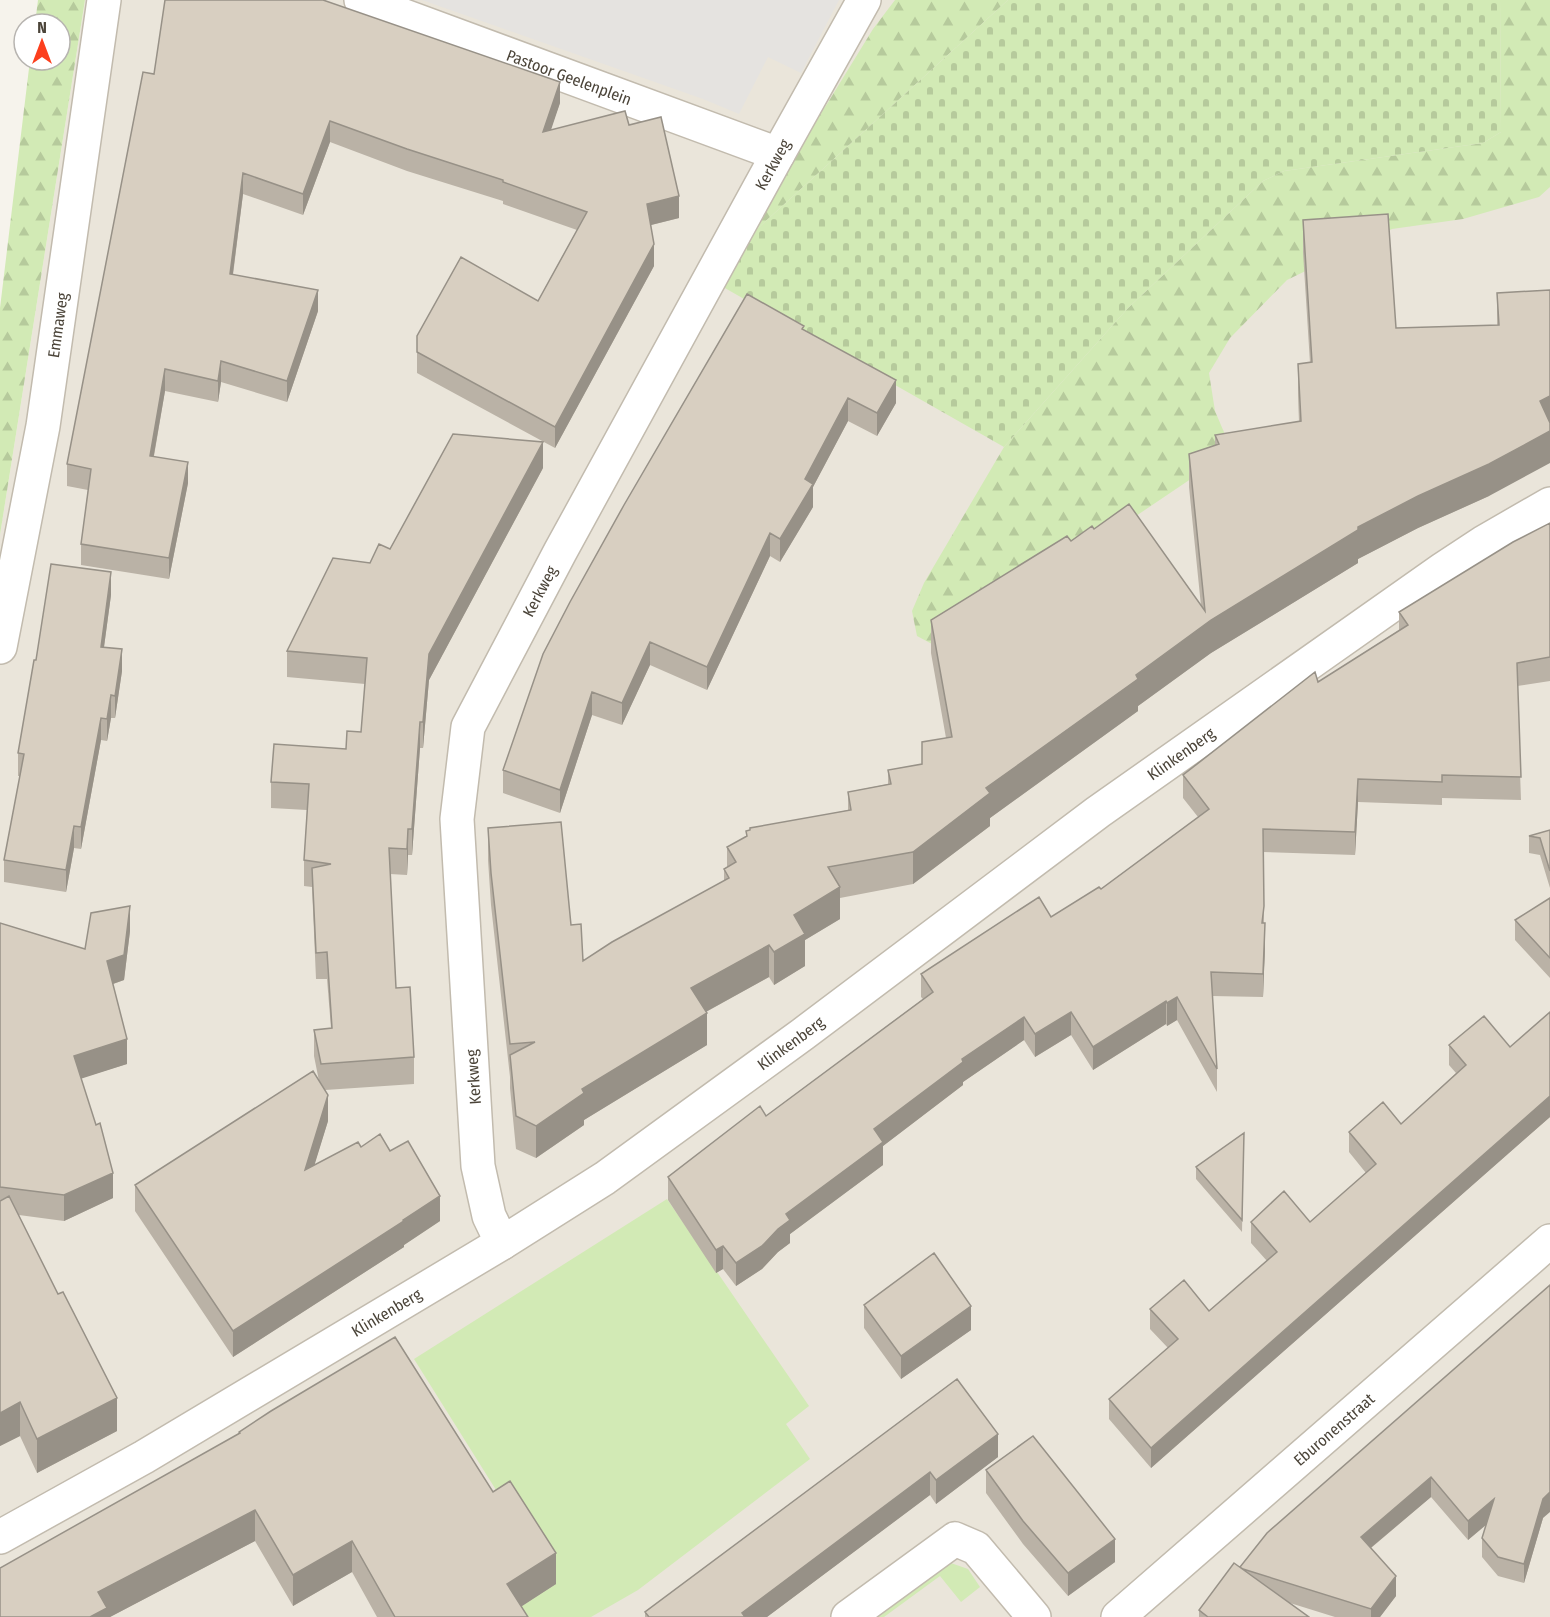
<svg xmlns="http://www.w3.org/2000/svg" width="1550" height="1617" viewBox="0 0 1550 1617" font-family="'Fira Sans Condensed',sans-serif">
	<defs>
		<pattern id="forest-firs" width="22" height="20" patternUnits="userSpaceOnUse" patternTransform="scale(1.5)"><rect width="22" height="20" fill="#d2eab5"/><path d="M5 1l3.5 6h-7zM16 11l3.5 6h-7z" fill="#b6ca9c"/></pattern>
		<pattern id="cemetery-stones" width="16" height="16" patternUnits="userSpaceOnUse" patternTransform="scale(1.5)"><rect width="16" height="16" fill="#d2eab5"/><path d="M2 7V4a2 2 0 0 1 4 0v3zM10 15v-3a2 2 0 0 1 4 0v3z" fill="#b6ca9c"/></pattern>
	</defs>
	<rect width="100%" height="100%" fill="#f6f3ec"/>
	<!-- residential -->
	<path fill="#eae5da" d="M85 0H1550V1617H0V535Z"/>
	<!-- grass -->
	<path fill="#d2eab5" d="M667 1199 809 1406 786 1424 810 1459 638 1590 591 1617H508L507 1616 555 1584 414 1359Z
		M948 1562 968 1569 980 1587 961 1602 940 1576 884 1617H864Z"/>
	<!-- forest -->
	<path fill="url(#forest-firs)" d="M38 0H85L0 535V308L30 60H60V24H35Z
		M895 0H1008L745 240 775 180 827 104 873 29Z
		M1500 0H1550V187L1539 197 1463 219 1392 229 1287 280 1230 338 1209 373 1215 411 1229 444 1216 462 1053 572 932 644 917 636 912 611 924 583 1004 447 1128 308 1263 181 1284 171 1483 143 1501 132Z"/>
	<!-- cemetery -->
	<path fill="url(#cemetery-stones)" d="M1008 0H1500L1501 132 1483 143 1284 171 1263 181 1128 308 1004 447 723 287 745 240Z"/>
	<!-- parking -->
	<path fill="#e5e3e0" d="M422 0H839L801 73 768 57 739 114 703 99Z"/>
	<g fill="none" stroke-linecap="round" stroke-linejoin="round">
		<!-- minor casing -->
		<g stroke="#c2bbae" stroke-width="36">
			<g id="minor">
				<path id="s1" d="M361 0 778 154"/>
				<path id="s2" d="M0 647 43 426 104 0"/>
				<path id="s3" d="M502 1243 489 1216 478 1166 457 819 468 727 560 552 778 154 864 0"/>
				<path id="s4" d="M0 1537 144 1457 502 1243 605 1178 803 1034 1098 812 1443 569 1484 542 1550 504"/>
				<path d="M848 1617 955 1539 976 1548 1034 1617"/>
				<path id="s5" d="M1118 1617 1550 1241"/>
			</g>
		</g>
		<!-- minor -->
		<use href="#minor" stroke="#fff" stroke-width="33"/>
	</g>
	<!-- wall -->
	<path fill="#bab2a6" d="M154 74 560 103 550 130 629 125 679 218 651 225 654 266 555 448 417 373V336L538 301 577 230 503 204V201L407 171 330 142 303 215 243 194 233 275 318 311 287 402 221 382 218 402 165 391 154 456 188 483 169 579 81 565V544L88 490 67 486V464Z
		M1303 220 1396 328 1497 325V293L1550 290 1489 496 1418 528 1358 559V563L1211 653 1138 706V711L990 818V826L913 884 840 898V919L805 940V966L774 985 769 977 706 1012 707 1045 584 1120V1125L536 1158 516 1149 510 1088V1077L491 905 488 860V828L571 925 583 961 724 881V869L727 867V847L746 837V831L848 810V792L888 784V770L922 764 946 738 931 653V620L1071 541 1094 529 1201 606 1189 487V454L1215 445V435L1299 422 1298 396V364L1310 363 1303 252Z
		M804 330 896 403 877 436 848 421 813 487V507L780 562 770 556 707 690 650 665 622 725 592 715 560 813 503 793V770Z
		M543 468 429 680 423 748H420L412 855H408L407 875 390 874 396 988 414 1057V1084L325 1090 328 1121 314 1165 361 1147 390 1151 440 1221 404 1245V1247L233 1357 135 1211V1185L319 1081 314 1056V1030L331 1028 327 979H316L312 887 304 886V860L307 810 271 808V782L346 749 361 732 365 684 287 677V651L370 563 390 549Z
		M1550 523V681L1517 686 1521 800 1442 798V805L1358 802 1355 855 1263 852 1264 923 1265 946 1263 997 1212 996 1217 1069V1092L1177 1020 1167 1026 1166 1024 1093 1070 1071 1035 1035 1057 1024 1040 963 1082V1085L883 1146V1165L790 1234V1243L778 1252 762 1269 736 1286 723 1269 716 1273 668 1200V1177L766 1116 923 999 921 997V974L1051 917 1101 889 1198 817 1183 798V775L1318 682 1399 630V612Z
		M111 595 104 647 122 671 115 718H111L107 741 101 740 81 849 74 848 66 892 4 882V860L20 776H18V753L36 660Z
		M1550 830V888L1540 855 1529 853V836Z
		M1550 898V978L1515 940V920Z
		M0 923 85 949 130 931 124 980 113 984 127 1064 81 1078 113 1198 64 1221 19 1215 117 1431 37 1473 20 1436 0 1446Z
		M1550 1012V1117L1151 1468 1109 1419V1399L1168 1348 1150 1329V1309L1209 1311 1267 1261 1251 1243V1222H1310L1366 1173 1349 1152V1132L1401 1124 1456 1073 1449 1065V1045L1510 1047Z
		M1244 1133 1242 1232 1196 1179V1167Z
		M1550 1285 1543 1518 1524 1583 1498 1576 1482 1557V1538L1486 1525 1468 1540 1431 1497 1371 1548 1396 1596 1380 1617H1335L1290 1603 1309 1617H1199V1610L1240 1567Z
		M864 1305 971 1330 901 1379 864 1328Z
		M957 1379 998 1457 936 1504 930 1495 767 1617H645V1612Z
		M239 1432 493 1492 556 1584 521 1606 528 1617H377L352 1572 293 1606 255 1541 110 1617H0L239 1434Z
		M986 1470 1115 1562 1068 1596 1023 1544 986 1493Z"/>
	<!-- shaded-wall -->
	<path fill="#979187" d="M560 82V103L543 154V132Z
		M330 121V142L303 215V194Z
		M243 173V194L230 296V274Z
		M679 196V218L647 226V204Z
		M654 244V266L555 448V427Z
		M318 290V311L287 402V381Z
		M221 361V382L218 402V381Z
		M165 369V391L150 477V456Z
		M896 380V403L877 436V413Z
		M1550 396V428L1540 401Z
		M848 398V421L813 487V507L780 562V539L805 479Z
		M1550 431V463L1489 496 1418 528 1358 559V563L1211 653 1138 706V711L990 818V826L913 884V852L986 788 1136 675 1211 620 1358 527 1418 496Z
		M543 442V468L429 680 423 748V722L429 654Z
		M188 462V483L169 579V558Z
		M770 533V556L707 690V667Z
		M111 572V595L101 669V647Z
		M650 642V665L622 725V703Z
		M122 649V671L115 718V696Z
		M592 692V715L560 813V790Z
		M111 695V718L107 741V719Z
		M101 718V740L81 849V827Z
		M420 722V748L412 855V829Z
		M1358 779V802L1355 855V832Z
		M74 826V848L66 892V870Z
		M408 829V855L407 875V849Z
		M840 887V919L805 940V966L774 985V952L794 915Z
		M130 906V931L124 980 107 986V961Z
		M1265 923V946L1263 997V974Z
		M769 945V977L691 1020V988Z
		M1177 997V1020L1167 1026V1003Z
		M1166 1001V1024L1093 1070V1047Z
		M1071 1012V1035L1035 1057V1034Z
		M707 1013V1045L584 1120V1125L536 1158V1126L582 1089Z
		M1024 1017V1040L963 1082V1085L883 1146V1165L790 1234V1243L778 1252 762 1269 736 1286V1263L786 1214 874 1129 962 1059Z
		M127 1039V1064L74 1081V1056Z
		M328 1095V1121L305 1196V1170Z
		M1550 1096V1117L1151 1468V1448Z
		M113 1173V1198L64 1221V1195Z
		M440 1196V1221L404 1245V1247L233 1357V1331Z
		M723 1246V1269L716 1273V1250Z
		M971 1306V1330L901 1379V1356Z
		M117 1398V1431L37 1473V1439Z
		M20 1402V1436L0 1446V1413Z
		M998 1434V1457L936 1504V1480Z
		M930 1472V1495L767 1617H742V1613Z
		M1431 1477V1497L1361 1556V1537Z
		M1550 1492V1512L1543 1518 1524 1583V1564L1543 1499Z
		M1494 1499V1518L1468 1540V1521Z
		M255 1510V1541L110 1617H90L98 1592Z
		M1115 1539V1562L1068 1596V1573Z
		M352 1541V1572L293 1606V1575Z
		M556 1553V1584L507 1616V1584Z
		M1396 1576V1596L1380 1617H1371V1609Z"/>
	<!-- building -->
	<path fill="#d8cfc1" stroke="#979187" stroke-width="1.5" d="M165 0H323L560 82 543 132 625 111 629 125 661 117 679 196 647 204 654 244 555 427 417 352V336L461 257 538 301 587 212 503 182V180L407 149 330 121 303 194 243 173 230 274 318 290 287 381 221 361 218 381 165 369 150 456 188 462 169 558 81 544 91 469 67 464 143 72 154 74Z
		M1388 214 1396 328 1499 325 1497 293 1550 290V396L1540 401 1550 423V431L1489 464 1418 496 1358 527V530L1211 620 1136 675 1138 679 986 788 990 793 913 852 828 867 840 887 794 915 805 934 774 952 769 945 691 988 707 1013 582 1089 584 1093 536 1126 516 1116 510 1055 535 1042 510 1044 491 873 488 828 561 822 571 925 581 924 583 961 612 942 729 878 724 869 736 862 727 847 747 836 746 831 750 830V828L851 810 848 792 891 784 888 770 922 764V742L952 737 931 620 1067 536 1071 541 1092 526 1094 529 1129 504 1205 611 1189 454 1219 444 1215 435 1301 421 1298 364 1312 362 1303 220Z
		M747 294 804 326 802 329 896 380 877 413 848 398 805 479 813 484 780 539 770 533 707 667 650 642 622 703 592 692 560 790 503 770 543 654 570 602 624 505Z
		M453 434 543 442 429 654 423 722H420L412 829H408L407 849 389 848 396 988 410 987 414 1057 321 1064 314 1030 332 1028 327 952 316 953 312 868 331 864 304 860 309 784 271 782 274 744 346 749 347 731 361 732 367 658 287 651 333 558 370 563 379 544 390 549Z
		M1550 523V657L1517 663 1521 777 1442 775V782L1358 779 1355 832 1263 829 1264 906 1262 923H1265L1263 974 1211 972 1217 1069 1177 997 1167 1003 1166 1001 1093 1047 1071 1012 1035 1034 1024 1017 962 1059 963 1062 874 1129 883 1142 786 1214 790 1220 778 1229 762 1246 736 1263 723 1246 716 1250 668 1177 760 1106 766 1116 933 992 921 974 1039 897 1051 917 1099 887 1101 889 1209 809 1183 775 1315 672 1318 682 1408 625 1399 612 1513 542Z
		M51 564 111 572 101 647 122 649 115 696 111 695 107 719 101 718 81 827 74 826 66 870 4 860 24 754 18 753 34 660H36Z
		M1550 830V871L1540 838 1529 836Z
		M1550 898V958L1515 920Z
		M130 906 124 955 107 961 127 1039 74 1056 96 1125 100 1123 113 1173 64 1195 0 1187V923L85 949 91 913Z
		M1550 1012V1096L1151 1448 1109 1399 1178 1339 1150 1309 1184 1280 1209 1311 1277 1252 1251 1222 1284 1191 1310 1222 1376 1164 1349 1132 1383 1102 1401 1124 1466 1065 1449 1045 1484 1016 1510 1047Z
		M313 1071 328 1095 305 1170 358 1142 361 1147 380 1134 390 1151 408 1141 440 1196 403 1220 404 1221 233 1331 135 1185Z
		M1244 1133 1242 1220 1196 1167Z
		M9 1196 58 1294 63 1292 117 1398 37 1439 20 1402 0 1413V1201Z
		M934 1253 971 1306 901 1356 864 1305Z
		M1550 1285V1492L1543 1499 1524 1564 1498 1557 1482 1538 1494 1499 1468 1521 1431 1477 1361 1537 1396 1576 1371 1609 1243 1569 1240 1567 1267 1533Z
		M395 1337 493 1492 510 1481 556 1553 507 1584 528 1617H395L352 1541 293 1575 255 1510 98 1592 107 1608 90 1617H0V1568L240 1433 239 1432 271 1411Z
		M957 1379 998 1434 936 1480 930 1472 742 1613 745 1617H649L645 1612Z
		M1033 1436 1115 1539 1068 1573 1023 1521 986 1470Z
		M1234 1563 1309 1617H1208L1199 1610Z"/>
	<g text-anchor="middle" stroke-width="4.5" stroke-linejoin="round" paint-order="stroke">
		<!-- street labels -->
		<g font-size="16" fill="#4b4439" stroke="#fff">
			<text dy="6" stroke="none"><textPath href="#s1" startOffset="222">Pastoor Geelenplein</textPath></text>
			<text dy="6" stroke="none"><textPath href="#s3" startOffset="1161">Kerkweg</textPath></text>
			<text dy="6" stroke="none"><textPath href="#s2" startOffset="327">Emmaweg</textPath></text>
			<text dy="6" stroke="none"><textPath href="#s3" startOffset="675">Kerkweg</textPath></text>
			<text dy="6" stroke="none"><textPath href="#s4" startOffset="1419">Klinkenberg</textPath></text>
			<text dy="6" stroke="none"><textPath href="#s4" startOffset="933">Klinkenberg</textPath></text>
			<text transform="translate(473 1077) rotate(-94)" y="6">Kerkweg</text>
			<text dy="6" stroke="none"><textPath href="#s4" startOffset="447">Klinkenberg</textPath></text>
			<text dy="6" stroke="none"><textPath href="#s5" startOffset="286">Eburonenstraat</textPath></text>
		</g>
	</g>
	<!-- north arrow -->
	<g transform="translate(42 42)"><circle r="28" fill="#ffffff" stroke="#b7b4b0" stroke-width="1.5"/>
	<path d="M0-4.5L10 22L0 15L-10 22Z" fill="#fc3f1d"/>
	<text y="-9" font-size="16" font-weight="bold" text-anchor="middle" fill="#4b4439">N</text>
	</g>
</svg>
